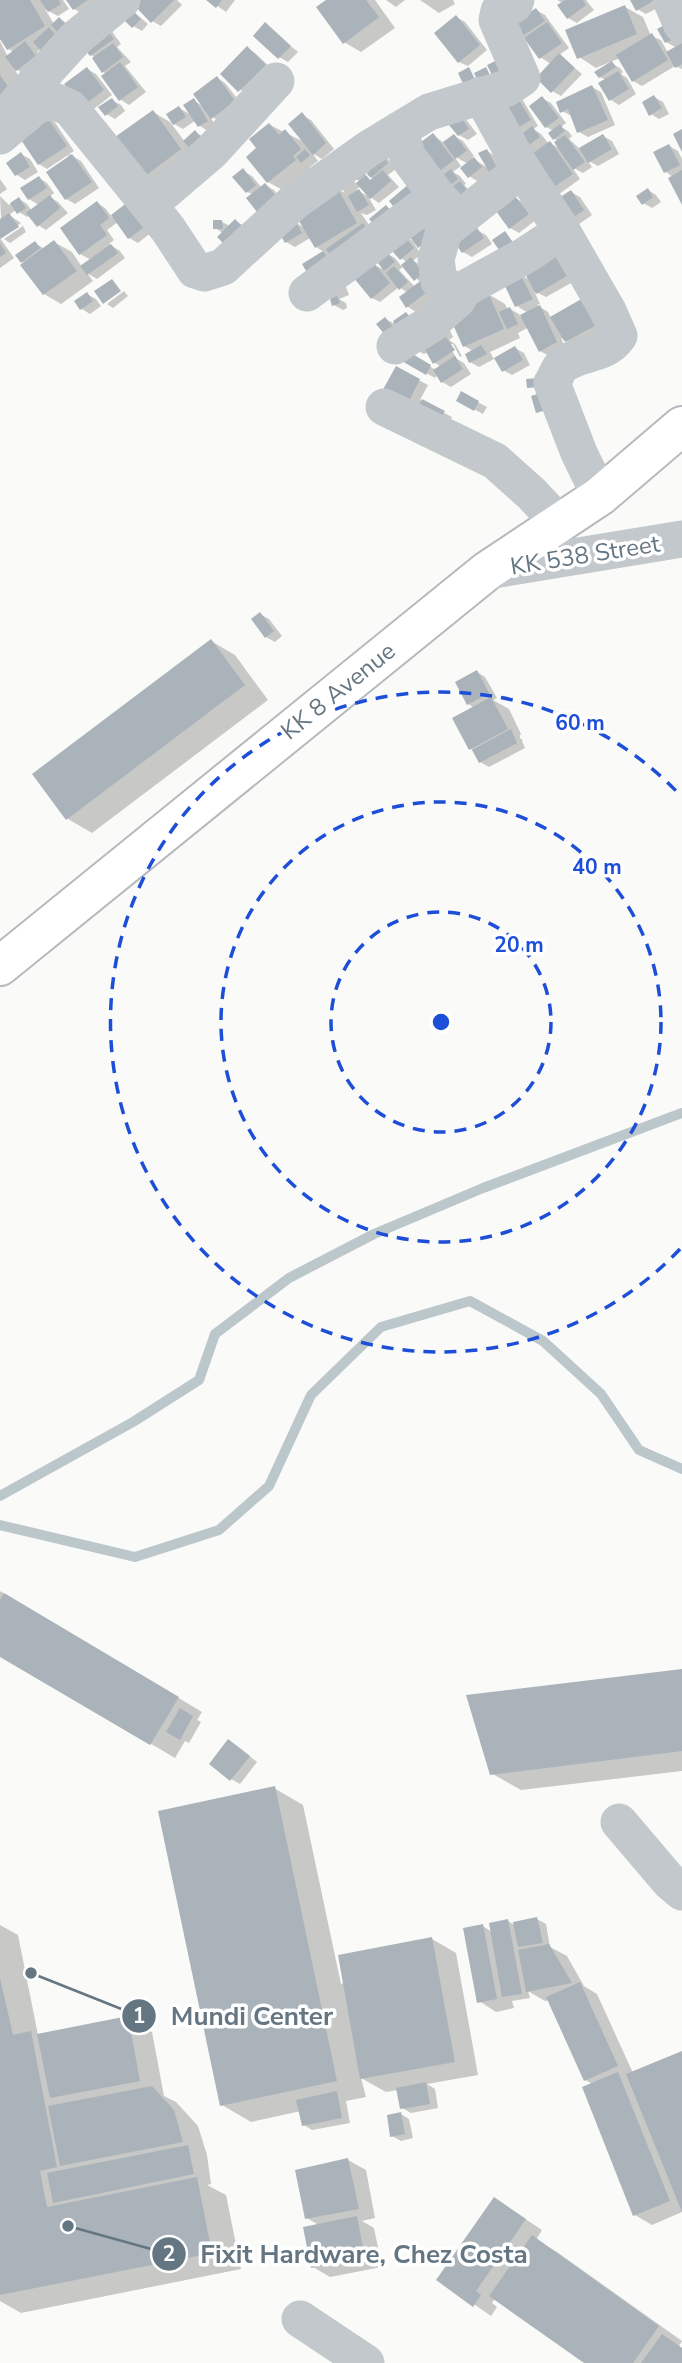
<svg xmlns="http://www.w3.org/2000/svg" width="682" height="2363" viewBox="0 0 682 2363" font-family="'Nunito Sans',sans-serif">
	<rect width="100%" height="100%" fill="#fafaf8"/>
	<!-- shadow -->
	<path fill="#0003" fill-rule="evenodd" d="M0 0H63L69 9 58 16 45 9 54 24 59 19 68 24 37 52 44 61 26 75 14 68 20 79 0 115V41L8 57 14 52 8 49 2 39 0 40Z
		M69 0H120L92 19 74 9Z
		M141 0H177L182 5 161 26 152 21Z
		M209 0H235L226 12Z
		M329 0H375L395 28 361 52 344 42Z
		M386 0H405L396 7Z
		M420 0H453L455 4 439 13Z
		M557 0H586L594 10 577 23 568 18 563 3Z
		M632 0H663L665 4 646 14 637 9Z
		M625 7 643 17 651 36 661 40 668 53 677 48 666 42 682 31V69L675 66 642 86 633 81 620 58 596 68 579 57Z
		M129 8 148 24 142 31 133 26Z
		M536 10 545 15 569 48 559 55 582 74 561 96 552 91 551 64 540 57 527 39 522 36Z
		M456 17 465 22 487 50 468 66 459 62Z
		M265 25 298 52 288 62 279 57Z
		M111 30 121 44 117 47 131 62 125 66 146 92 129 105 121 100 107 74 103 72 96 58 91 55Z
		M247 48 255 53 273 70 248 96 222 74Z
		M611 63 620 68 623 72 621 74 627 78 636 94 619 105 611 100 606 80 600 77Z
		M87 69 96 74 112 95 99 105 101 108 112 100 121 105 125 111 115 119 106 114 99 105 91 111 66 84Z
		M217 78 225 83 243 106 221 122 209 115 216 126 208 131 200 126 196 120 183 129 174 124 179 108 193 116 194 101 205 107Z
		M592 87 601 92 615 125 588 137 579 132 572 116 562 111Z
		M521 97 538 126 533 129 541 134 549 144 550 143 561 149 559 141 554 139V131L546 127 542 98 551 103 566 123 561 127 568 131 572 136 569 139 580 149 603 136 612 141 619 154 598 166 587 160 592 167 583 173 572 167 580 179 555 197 525 169 477 181 469 176 468 164 454 156 461 166 453 172 460 176 466 184 464 185 477 198 442 190 433 135 444 143 454 136 463 141 474 156 472 158 488 168 487 151 495 156Z
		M654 97 663 102 669 114 659 119 651 114Z
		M153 112 170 122 185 142 195 132 204 137 163 186 145 175Z
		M302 115 311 120 334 149 322 159 312 153 318 161 310 167 312 170 286 192 268 182 270 125 304 142Z
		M46 116 54 121 74 151 69 154 81 161 99 188 75 204 66 199 70 158 68 155 47 169 39 164Z
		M465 118 477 134 468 140 459 135 448 120Z
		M669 146 678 151 682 159V201L673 177 666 172Z
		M376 149 384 154 396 169 388 175 399 187 379 203 370 197 361 186 356 190 368 196 376 210 367 215 361 213 381 243 345 267 333 260 340 272 322 284 313 279 304 265 324 252 316 247 310 238 295 247 286 242 280 230 294 221 304 228 295 212 336 188 345 193 337 180 346 175 357 184H361L351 170ZM361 169 374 179 370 182Z
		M21 154 30 159 38 172 25 180 17 175 9 163Z
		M243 171 252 176 262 188 265 185 274 190 286 206 247 192Z
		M39 178 47 183 54 193 49 197 58 202 68 213 46 230 38 225 30 215 27 217 16 210 9 215 21 223 2 238 0 196 9 205 19 199 27 204 32 211 39 205 29 199Z
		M0 179 7 189 0 194Z
		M648 190 656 195 661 202 652 208 643 203Z
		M571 192 580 197 592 215 572 229 536 220 519 233 510 228 515 198 526 204 548 207Z
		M97 203 105 208 112 217 128 205 153 231 138 243 129 238 118 222 107 230 114 240 109 244 120 251 125 258 97 279 87 273 93 281 61 304 44 294 22 261 35 243 43 248 54 242 72 252 82 267 91 260 80 254Z
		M235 221 244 226 223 233 215 228 222 222 230 226Z
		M424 225 438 243 428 251 413 242 421 254 413 261 488 294 505 304 508 310 510 309 519 314 521 317 528 313 517 306 519 274 530 280 559 252 580 278 546 297 534 291 540 304 537 305 548 312 551 318 612 326 575 346 561 338 565 347 549 356 540 351 529 327 518 333 520 338 490 352 494 359 479 367 470 362 473 351 464 346 450 313 416 312 408 307V293L399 287 380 302 372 298 373 264 386 271 377 260 386 253 395 258 402 267 407 262 401 258 403 235 417 244ZM404 266 421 283 415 287 399 270Z
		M23 226 26 232 10 243 4 239Z
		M477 230 486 235 492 244 472 257 463 252Z
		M0 238 14 258 0 268Z
		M338 282 346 287 349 295 339 299 346 303 347 308 343 310 334 305 331 298Z
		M124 291 128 296 113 308 107 304Z
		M87 294 96 299 101 306 90 314 82 309 76 302Z
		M406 314 450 331 453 337 449 340 455 344 462 356 460 357 453 344H448L457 359 464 363 471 374 451 387 442 382 438 374 435 378 398 357 402 350 436 370 441 367 434 362 428 352 424 354 394 339 385 319 393 323Z
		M515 348 524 353 530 365 512 375 503 370Z
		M396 368 428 385 420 400 452 417 446 429 382 395Z
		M462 394 487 407 483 414 459 401Z
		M260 614 269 619 282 636 275 642 266 637Z
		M211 641 235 655 268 700 92 833 68 819 34 774Z
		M477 672 485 677 497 698 493 700 509 709 522 736 520 734V738L523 740 522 741 525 748 489 767 480 762 475 752 471 749 475 708 468 704Z
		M0 1591 202 1712 197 1720 201 1722 189 1743 185 1741 175 1758 0 1655Z
		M682 1671V1771L521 1790 491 1773Z
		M237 1746 257 1762 240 1784 231 1779Z
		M274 1788 303 1805 341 1984 432 1939 456 1953 478 2075 427 2084 435 2089 438 2108 411 2113 402 2108 398 2090 386 2092 361 2078 366 2097 346 2101 350 2123 312 2130 304 2125 301 2111 251 2122 222 2105Z
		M537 1919 546 1924 550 1947 567 1956 584 1986 597 1994 633 2073 682 2053V2212L652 2225 635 2215 593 2084 585 2080 549 2000 545 2001 528 1991 530 1998 512 2001 514 2008 496 2012 479 2001 483 1926 492 1932 508 1921 516 1926Z
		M0 1925 18 1935 38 2035 127 2018 152 2032 164 2096 176 2102 198 2126 207 2155 211 2184 207 2185 226 2195 241 2269 21 2313 0 2301Z
		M401 2114 409 2119 413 2138 401 2141 392 2136Z
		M348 2160 366 2170 375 2218 362 2221 374 2228 382 2267 330 2277 313 2267 320 2226 307 2218Z
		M495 2199 542 2230 536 2240 557 2252 682 2341 679 2346 682 2348V2363H587L495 2298 492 2303 497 2307 491 2316 438 2279Z"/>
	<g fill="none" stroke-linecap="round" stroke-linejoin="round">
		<!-- stream -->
		<path stroke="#bbc7cb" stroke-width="10" d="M0 1496 133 1422 199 1380 215 1334 289 1278 374 1234 483 1188 682 1113
			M0 1525 135 1557 219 1530 269 1486 311 1395 381 1327 470 1301 543 1341 601 1394 639 1450 682 1469"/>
	</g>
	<!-- building -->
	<path fill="#aab3b9" d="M0 0H30L45 26 7 50 0 39Z
		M40 0H59L61 4 48 12Z
		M66 0H88L73 10Z
		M138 0H174L151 23 134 5Z
		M206 0H222L216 8Z
		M326 0H366L379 17 343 44 316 7Z
		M565 0H583L586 5 567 19 557 5Z
		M630 0H655L636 11Z
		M625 5 637 34 577 59 565 30Z
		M128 6 141 19 132 28 119 15Z
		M536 8 545 21 521 37 512 25Z
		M456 15 480 45 458 63 434 33Z
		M59 17 69 27 60 35 51 25Z
		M672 21 680 36 665 43 657 29Z
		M265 22 291 46 278 59 253 36Z
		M547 22 562 43 539 59 524 38Z
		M102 23 114 39 90 56 78 41Z
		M49 27 58 38 42 52 33 42Z
		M652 33 668 60 632 82 616 55Z
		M25 41 36 56 16 71 5 57Z
		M113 43 123 57 102 73 92 58Z
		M682 43V64L675 68 666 52Z
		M247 46 266 65 238 92 220 74Z
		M559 53 575 68 551 93 536 78Z
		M506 56 495 81 487 65Z
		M612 61 616 67 599 78 594 72Z
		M120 62 138 87 119 101 101 76Z
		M87 67 104 90 81 107 64 84Z
		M469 67 479 88 468 94 458 73Z
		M486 67 493 81 481 87 474 73Z
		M618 71 629 89 609 101 598 83Z
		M0 75 14 95 0 105Z
		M217 76 235 101 211 119 193 94Z
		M592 85 608 120 577 133 568 109 560 113 556 102Z
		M513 90 531 120 507 134 489 103Z
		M654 95 662 108 649 116 642 102Z
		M542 96 559 118 545 128 529 106Z
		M112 98 118 106 105 116 98 107Z
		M194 98 208 121 198 127 183 105Z
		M179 106 186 117 173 125 166 114Z
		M153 110 181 149 144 177 115 137Z
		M457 111 469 129 458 136 445 120Z
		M302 112 326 143 313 155 288 124Z
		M45 114 67 146 38 165 17 134Z
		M269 123 279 135 285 129 301 149 293 156 296 160 267 183 246 157 256 148 249 139Z
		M560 124 565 131 553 140 548 133Z
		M532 126 540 137 518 153 511 143Z
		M682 129V152L673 134Z
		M195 130 207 145 196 155 183 141Z
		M433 133 454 160 430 178 409 151Z
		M454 134 467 151 455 159 443 142Z
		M603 134 612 149 588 163 579 148Z
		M565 135 585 162 573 170 554 142Z
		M550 141 573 174 545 193 522 161Z
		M669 144 680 165 664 173 653 152Z
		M376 147 388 163 371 178 367 174 371 170 366 173 363 170 366 174 357 180 348 170Z
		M305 149 310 155 301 163 296 157Z
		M487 149 500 174 493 179 478 153Z
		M21 152 30 167 15 176 6 163Z
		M72 154 92 182 65 200 46 172Z
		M474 157 482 167 468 178 460 168Z
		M243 168 256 185 246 193 232 177Z
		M451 169 458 179 441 192 434 181Z
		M383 170 391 181 370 199 356 183 366 175 370 180Z
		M682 170V205L668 178Z
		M39 176 47 188 28 200 20 188Z
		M460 181 469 193 453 205 444 193Z
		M265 183 279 200 260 216 246 198Z
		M410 183 423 198 401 216 389 201Z
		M336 186 357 223 315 248 293 211Z
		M648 188 653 197 642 205 636 196Z
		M359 189 369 205 357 212 348 196Z
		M571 190 584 210 562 225 548 205Z
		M50 195 60 208 37 227 26 213Z
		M515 196 529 214 509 229 496 211Z
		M19 197 26 208 17 214 10 203Z
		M97 201 109 218 100 225 107 235 79 255 60 228Z
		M128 202 146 226 128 239 111 215Z
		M386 205 398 219 381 233 369 219Z
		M9 213 19 227 0 239V219Z
		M415 218 431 237 418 248 403 228Z
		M235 219 246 230 227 247 217 237Z
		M294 219 302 233 285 243 277 229Z
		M213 220H222L223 229H213Z
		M363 223 373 237 335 263 326 249Z
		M477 228 484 238 462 253 455 243Z
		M505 231 517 248 504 257 492 240Z
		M402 233 414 248 400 260 388 246Z
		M54 240 77 271 43 295 20 265Z
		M35 241 40 248 21 263 15 255Z
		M0 243 6 253 0 257Z
		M111 244 118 253 87 275 80 266Z
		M559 250 572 273 536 294 523 270Z
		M323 251 333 266 312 281 302 264Z
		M386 251 395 262 384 271 375 259Z
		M411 257 423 273 414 281 401 265Z
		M372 261 390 283 371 299 353 277Z
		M394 266 408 282 399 290 386 273Z
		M519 272 533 299 515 307 502 280Z
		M427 276 435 286 406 308 399 297Z
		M112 279 121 291 103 304 94 291Z
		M87 292 93 301 80 310 74 301Z
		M488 292 504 329 463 347 447 311Z
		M590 294 604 321 565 342 550 317Z
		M337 296 340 303 332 306 330 299Z
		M540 305 557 342 539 352 520 315Z
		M510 307 518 324 507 329 499 312Z
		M406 312 417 327 403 337 393 321Z
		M385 317 394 328 385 335 376 324Z
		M446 337 455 350 433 364 425 350Z
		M481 345 487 354 469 363 465 354Z
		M515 346 523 360 502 372 494 358Z
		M401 347 431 365 426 375 395 357Z
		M455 356 463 369 441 383 433 370Z
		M396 366 420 379 405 409 380 395Z
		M539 378V387L527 388 526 379Z
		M461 391 479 401 474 411 456 401Z
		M544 392 550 409 536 413 531 396Z
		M422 399 445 411 437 426 414 414Z
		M260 612 274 631 265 638 251 619Z
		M211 639 245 685 66 820 32 774Z
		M477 670 489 693 467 705 455 682Z
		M491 697 508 729 469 750 452 718Z
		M511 729 517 743 479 763 472 750Z
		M4 1593 179 1697 150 1745 0 1657V1600Z
		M682 1669V1751L490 1775 466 1695Z
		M180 1708 193 1716 180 1740 166 1732Z
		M228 1739 250 1756 230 1781 209 1764Z
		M275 1786 337 2081 220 2106 158 1811Z
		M537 1917 543 1943 518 1947 513 1922Z
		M508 1919 522 1994 502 1997 489 1923Z
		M483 1924 497 1999 477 2003 463 1928Z
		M432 1937 455 2062 360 2079 338 1955Z
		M549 1944 572 1983 526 1992 518 1950Z
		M0 1978 13 2035 31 2031 57 2167 40 2171 47 2207 197 2177 212 2253 0 2295Z
		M580 1982 618 2066 584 2081 546 1997Z
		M128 2016 140 2081 50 2098 37 2034Z
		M682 2051V2212L626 2074Z
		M618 2072 670 2201 633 2216 582 2087Z
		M426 2082 430 2104 400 2109 396 2088Z
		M152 2086 174 2110 183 2142 60 2166 48 2106Z
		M337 2091 342 2118 302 2126 296 2100Z
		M401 2112 405 2134 390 2137 387 2115Z
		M188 2145 194 2174 53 2203 47 2173Z
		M348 2158 359 2209 305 2219 295 2170Z
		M494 2197 526 2219 476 2291 481 2295 473 2307 436 2280Z
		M357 2216 365 2258 311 2268 303 2227Z
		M532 2235 659 2326 633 2363H584L489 2296Z
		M662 2334 682 2348V2363H641Z"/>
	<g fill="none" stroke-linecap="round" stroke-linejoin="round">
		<!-- major casing -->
		<g stroke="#b5babe" stroke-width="42">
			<path id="major" d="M0 966 487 571 600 496 682 426"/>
		</g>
		<!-- minor -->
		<path stroke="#c3c8cc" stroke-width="37" d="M671 0 682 25
			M481 95 522 169 558 224 608 311 619 336C603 359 577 350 560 368 557 372 555 379 552 383L579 453 600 496
			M7 114 76 38 122 0
			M399 130 408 157 437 196 453 213
			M0 136 37 105 54 101 70 108 168 229 195 270 204 273 223 267 294 202 368 149 429 112 507 88 522 78 497 20 499 11 514 5 516 0
			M149 205 211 152 276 81
			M307 293 437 196
			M459 295 439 281 436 259 444 231 522 169
			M395 346 431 323 457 300 464 289 526 255 562 231
			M384 407 495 461 532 494 559 523
			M487 571 682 539
			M619 1822 670 1882 682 1892
			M300 2319 366 2363"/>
		<!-- major -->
		<use href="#major" stroke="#fff" stroke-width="38"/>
	</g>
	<!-- distance rings -->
	<g fill="none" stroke="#1d4ed8" stroke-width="3.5" stroke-dasharray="12 9">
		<circle cx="441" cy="1022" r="110"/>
		<circle cx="441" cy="1022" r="220"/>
		<path d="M680 1249A330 330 0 1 1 680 795"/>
	</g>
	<g text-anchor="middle" stroke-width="7" stroke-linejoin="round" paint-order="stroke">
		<!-- street labels -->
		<g font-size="24" fill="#657683" stroke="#fff">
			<text transform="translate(585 555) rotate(-9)" y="8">KK 538 Street</text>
			<text transform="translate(338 691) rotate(-39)" y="8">KK 8 Avenue</text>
		</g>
	</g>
	<circle cx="441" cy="1022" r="10" fill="#1d4ed8" stroke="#fff" stroke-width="3.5"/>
	<g font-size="21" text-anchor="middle" font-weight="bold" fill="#1d4ed8" stroke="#fff" stroke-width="7" stroke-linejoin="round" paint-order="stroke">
		<text x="580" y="730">60 m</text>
		<text x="597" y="874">40 m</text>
		<text x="519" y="952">20 m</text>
	</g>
	<!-- callouts -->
	<path fill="none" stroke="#657683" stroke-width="2.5" d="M31 1973L139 2016M68 2226L169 2254"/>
	<g fill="#657683" stroke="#fff" stroke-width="2.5">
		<circle cx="31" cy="1973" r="7"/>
		<circle cx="68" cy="2226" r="7"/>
		<circle cx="139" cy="2016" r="18"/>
		<circle cx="169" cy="2254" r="18"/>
	</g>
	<g font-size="21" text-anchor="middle" font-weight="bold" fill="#fff">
		<text x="139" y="2023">1</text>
		<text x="169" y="2261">2</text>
	</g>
	<g font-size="26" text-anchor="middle" font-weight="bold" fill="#657683" stroke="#fff" stroke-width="7" stroke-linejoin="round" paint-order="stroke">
		<text x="252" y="2025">Mundi Center</text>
		<text x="364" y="2263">Fixit Hardware, Chez Costa</text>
	</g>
</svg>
